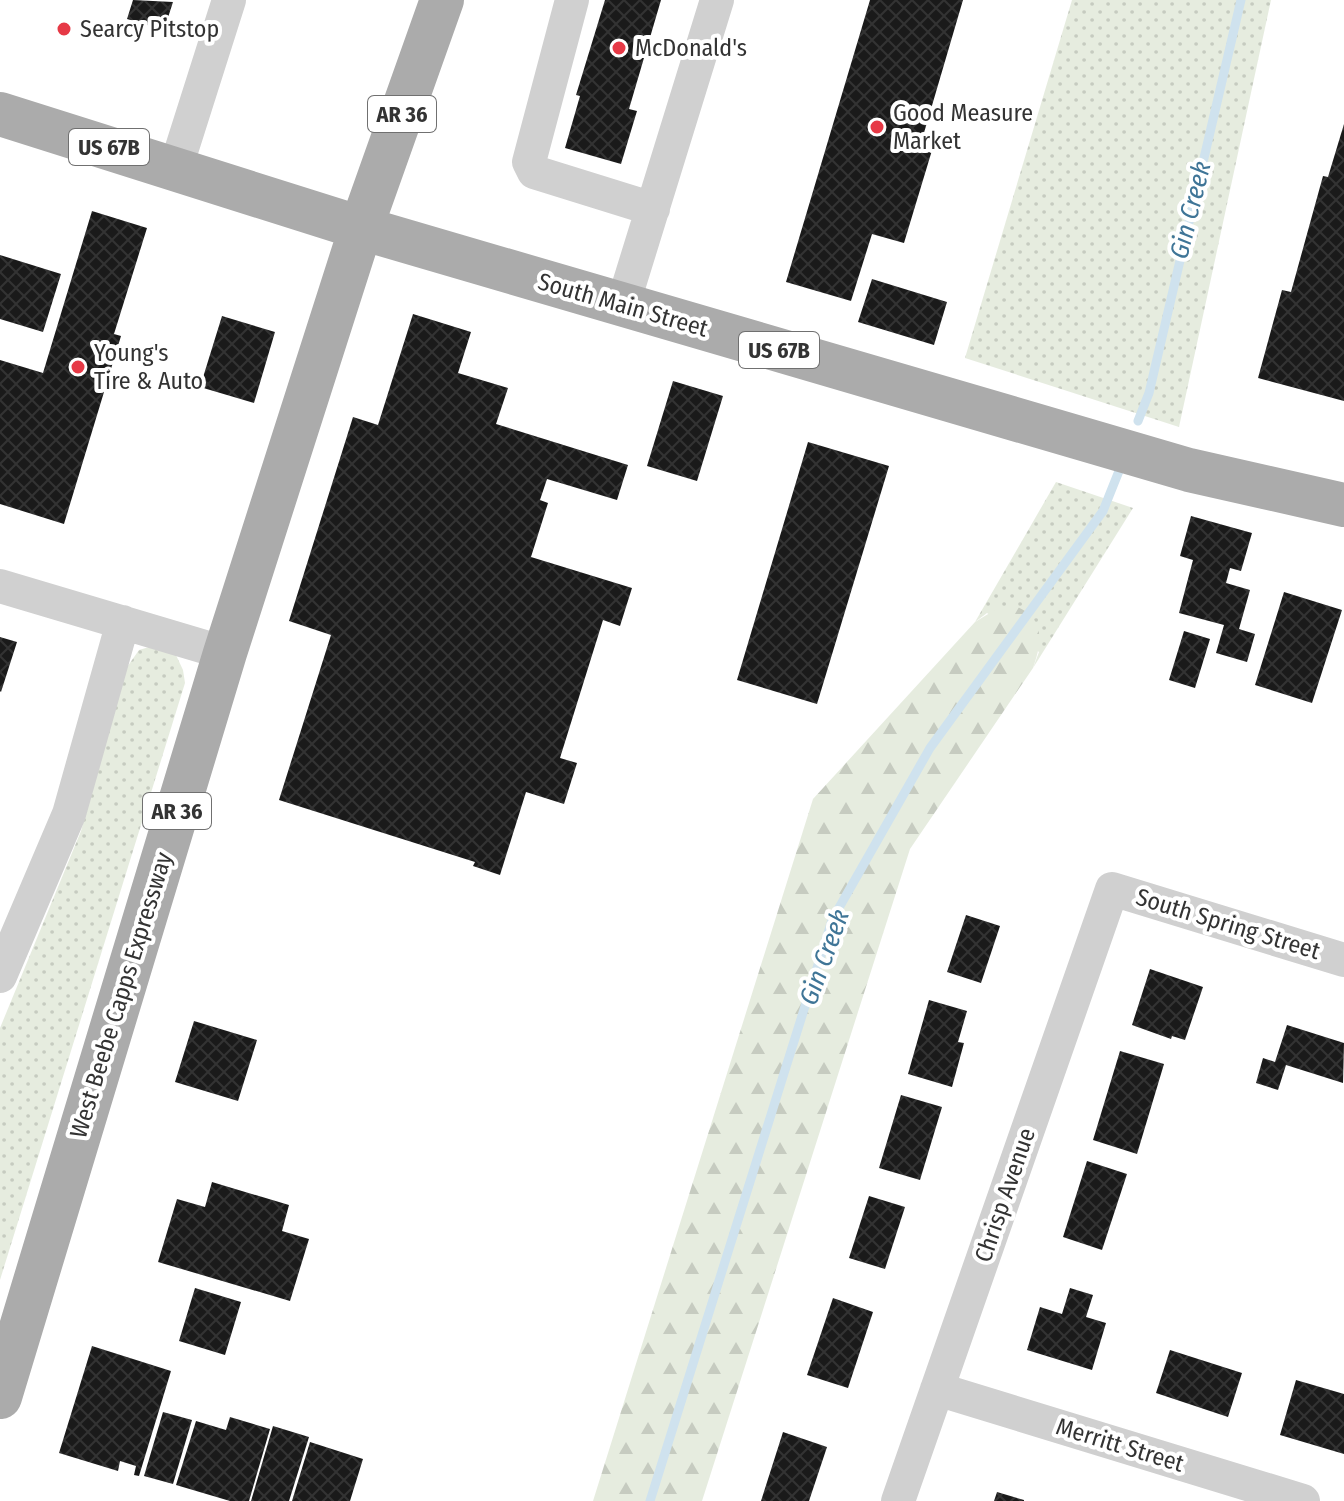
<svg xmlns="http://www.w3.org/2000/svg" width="1344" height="1501" viewBox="0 0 1344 1501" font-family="'Fira Sans Condensed',sans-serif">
	<defs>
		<pattern id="grass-dots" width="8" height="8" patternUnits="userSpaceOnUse" patternTransform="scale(2)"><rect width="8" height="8" fill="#e6ecdf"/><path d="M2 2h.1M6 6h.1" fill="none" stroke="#c6cbc0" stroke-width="1.8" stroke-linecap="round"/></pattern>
		<pattern id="forest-firs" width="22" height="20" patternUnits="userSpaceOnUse" patternTransform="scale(2)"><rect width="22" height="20" fill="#e6ecdf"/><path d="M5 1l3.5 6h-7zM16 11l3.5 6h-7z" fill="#c6cbc0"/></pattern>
		<pattern id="building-cross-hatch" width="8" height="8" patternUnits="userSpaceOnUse" patternTransform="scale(2)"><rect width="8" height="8" fill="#1a1a1a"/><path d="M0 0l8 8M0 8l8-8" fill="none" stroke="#333"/></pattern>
	</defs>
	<rect width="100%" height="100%" fill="#fff"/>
	<!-- grass -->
	<path fill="url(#grass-dots)" d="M1072 0H1271L1179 427 965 358Z
		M1056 482 1133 508 1033 668 1039 652 987 613 975 622Z
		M156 645 175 653 183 670 185 683 0 1280V1028L81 831 125 670 139 650Z"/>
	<!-- forest -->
	<path fill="url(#forest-firs)" d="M1012 605C1045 616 1043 640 1033 668L910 849 702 1501H593L813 799 975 622 998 608Z"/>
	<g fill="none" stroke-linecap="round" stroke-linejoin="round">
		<!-- stream -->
		<path stroke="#cfe2ee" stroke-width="9" d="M1138 421 1149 393 1241 0
			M650 1501 832 920 930 748 1103 511 1119 471"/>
	</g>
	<!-- building -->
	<path fill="url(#building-cross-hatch)" d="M133 0 173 2 164 30 127 19Z
		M605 0H661L629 109 637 111 621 164 565 148 580 96 576 95Z
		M870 0H963L921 143 933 147 904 243 872 234 851 301 786 282Z
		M1344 124V401L1258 378 1282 290 1291 292 1323 176 1328 177Z
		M92 211 147 228 114 334 121 336 64 524 0 504V360L43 373Z
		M0 255 61 274 43 332 0 319Z
		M872 279 947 302 934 345 858 322Z
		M413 314 471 332 458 373 508 388 496 424 628 465 617 500 547 479 540 500 548 503 531 557 632 588 620 626 603 620 560 758 577 763 564 804 526 792 500 875 473 866 475 862 279 800 331 635 289 621 353 417 378 425Z
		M222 316 275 332 254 403 200 387Z
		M673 381 723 396 697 481 647 466Z
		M808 442 889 466 817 704 737 680Z
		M1191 516 1252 533 1241 571 1230 568 1226 583 1250 590 1239 629 1255 634 1247 662 1216 653 1224 625 1179 613 1193 560 1180 556Z
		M1284 592 1342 610 1312 703 1255 685Z
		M1184 631 1210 639 1195 688 1169 680Z
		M0 637 17 642 1 692 0 691Z
		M966 915 1000 926 981 983 947 972Z
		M1150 969 1203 987 1185 1040 1172 1036 1171 1039 1132 1025Z
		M929 1000 967 1011 958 1042 964 1043 952 1087 908 1074Z
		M194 1021 257 1040 238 1101 175 1082Z
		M1287 1025 1344 1043 1343 1083 1286 1065 1278 1090 1256 1083 1263 1058 1275 1062Z
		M1120 1051 1164 1064 1137 1154 1093 1140Z
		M901 1095 942 1107 920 1180 879 1168Z
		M1087 1161 1127 1174 1102 1250 1063 1237Z
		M212 1182 289 1205 282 1231 309 1239 290 1301 158 1262 177 1199 205 1207Z
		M869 1196 905 1207 885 1269 849 1258Z
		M195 1288 241 1302 225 1355 179 1341Z
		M1070 1288 1093 1295 1086 1317 1106 1323 1092 1370 1027 1350 1040 1307 1062 1314Z
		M833 1298 873 1312 848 1388 807 1375Z
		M92 1346 171 1371 139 1476 134 1475 136 1466 120 1461 118 1471 59 1453Z
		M1170 1350 1242 1373 1228 1417 1156 1393Z
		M1296 1380 1344 1394V1454L1280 1435Z
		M163 1412 192 1420 173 1484 144 1476Z
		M230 1417 270 1429 249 1501H230L176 1485 196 1421 226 1430Z
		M273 1426 309 1437 289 1501H251Z
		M783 1432 827 1447 809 1501H761Z
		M310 1442 363 1459 350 1501H292Z
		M997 1492 1024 1500V1501H994Z"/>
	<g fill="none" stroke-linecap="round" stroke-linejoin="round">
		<!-- minor -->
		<path stroke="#d0d0d0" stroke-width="34" d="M572 0 529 162 534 172 653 209
			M176 167 229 0
			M623 304 717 0
			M0 586 225 653
			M0 976 69 814 123 622
			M937 1389 1303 1501
			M898 1501 1112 889 1344 960"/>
		<!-- major -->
		<path stroke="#ababab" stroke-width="44" d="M0 114 361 228 1189 470 1344 505
			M0 1397 225 653 361 228 442 0"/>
	</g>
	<!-- markers -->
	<g fill="#e63946" stroke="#fff" stroke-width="3">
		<circle cx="64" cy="29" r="8"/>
		<circle cx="619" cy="48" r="8"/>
		<circle cx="877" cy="127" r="8"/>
		<circle cx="78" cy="367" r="8"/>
	</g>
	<g text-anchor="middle" stroke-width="8" stroke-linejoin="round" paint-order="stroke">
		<!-- shield labels -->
		<g fill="#fff" stroke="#707070" stroke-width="2">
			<rect x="368" y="96" width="68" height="36" rx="6"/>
			<rect x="69" y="129" width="80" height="36" rx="6"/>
			<rect x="739" y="332" width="80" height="36" rx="6"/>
			<rect x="143" y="793" width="68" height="36" rx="6"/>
		</g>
		<g font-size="22" font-weight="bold" fill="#333">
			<text x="402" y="122">AR 36</text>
			<text x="109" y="155">US 67B</text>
			<text x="779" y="358">US 67B</text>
			<text x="177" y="819">AR 36</text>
		</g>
		<!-- poi labels -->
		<g font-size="24" fill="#333" stroke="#fff" text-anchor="start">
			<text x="80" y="37">Searcy Pitstop</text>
			<text x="635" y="56">McDonald's</text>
			<text x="893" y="121">Good Measure<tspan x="893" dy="28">Market</tspan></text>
			<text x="94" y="361">Young's<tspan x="94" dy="28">Tire &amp; Auto</tspan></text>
		</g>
		<!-- street labels -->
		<g font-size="24" fill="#333" stroke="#fff">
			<text transform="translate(623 305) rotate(16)" y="8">South Main Street</text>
			<text transform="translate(1228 924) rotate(17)" y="8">South Spring Street</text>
			<text transform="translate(121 995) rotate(-73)" y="8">West Beebe Capps Expressway</text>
			<text transform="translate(1005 1195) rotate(-71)" y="8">Chrisp Avenue</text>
			<text transform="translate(1120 1445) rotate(17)" y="8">Merritt Street</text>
		</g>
		<!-- water labels -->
		<g font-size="26" font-style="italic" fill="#3f7597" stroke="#fff">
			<text transform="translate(1190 210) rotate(-76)" y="9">Gin Creek</text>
			<text transform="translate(824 957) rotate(-70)" y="9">Gin Creek</text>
		</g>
	</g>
</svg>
